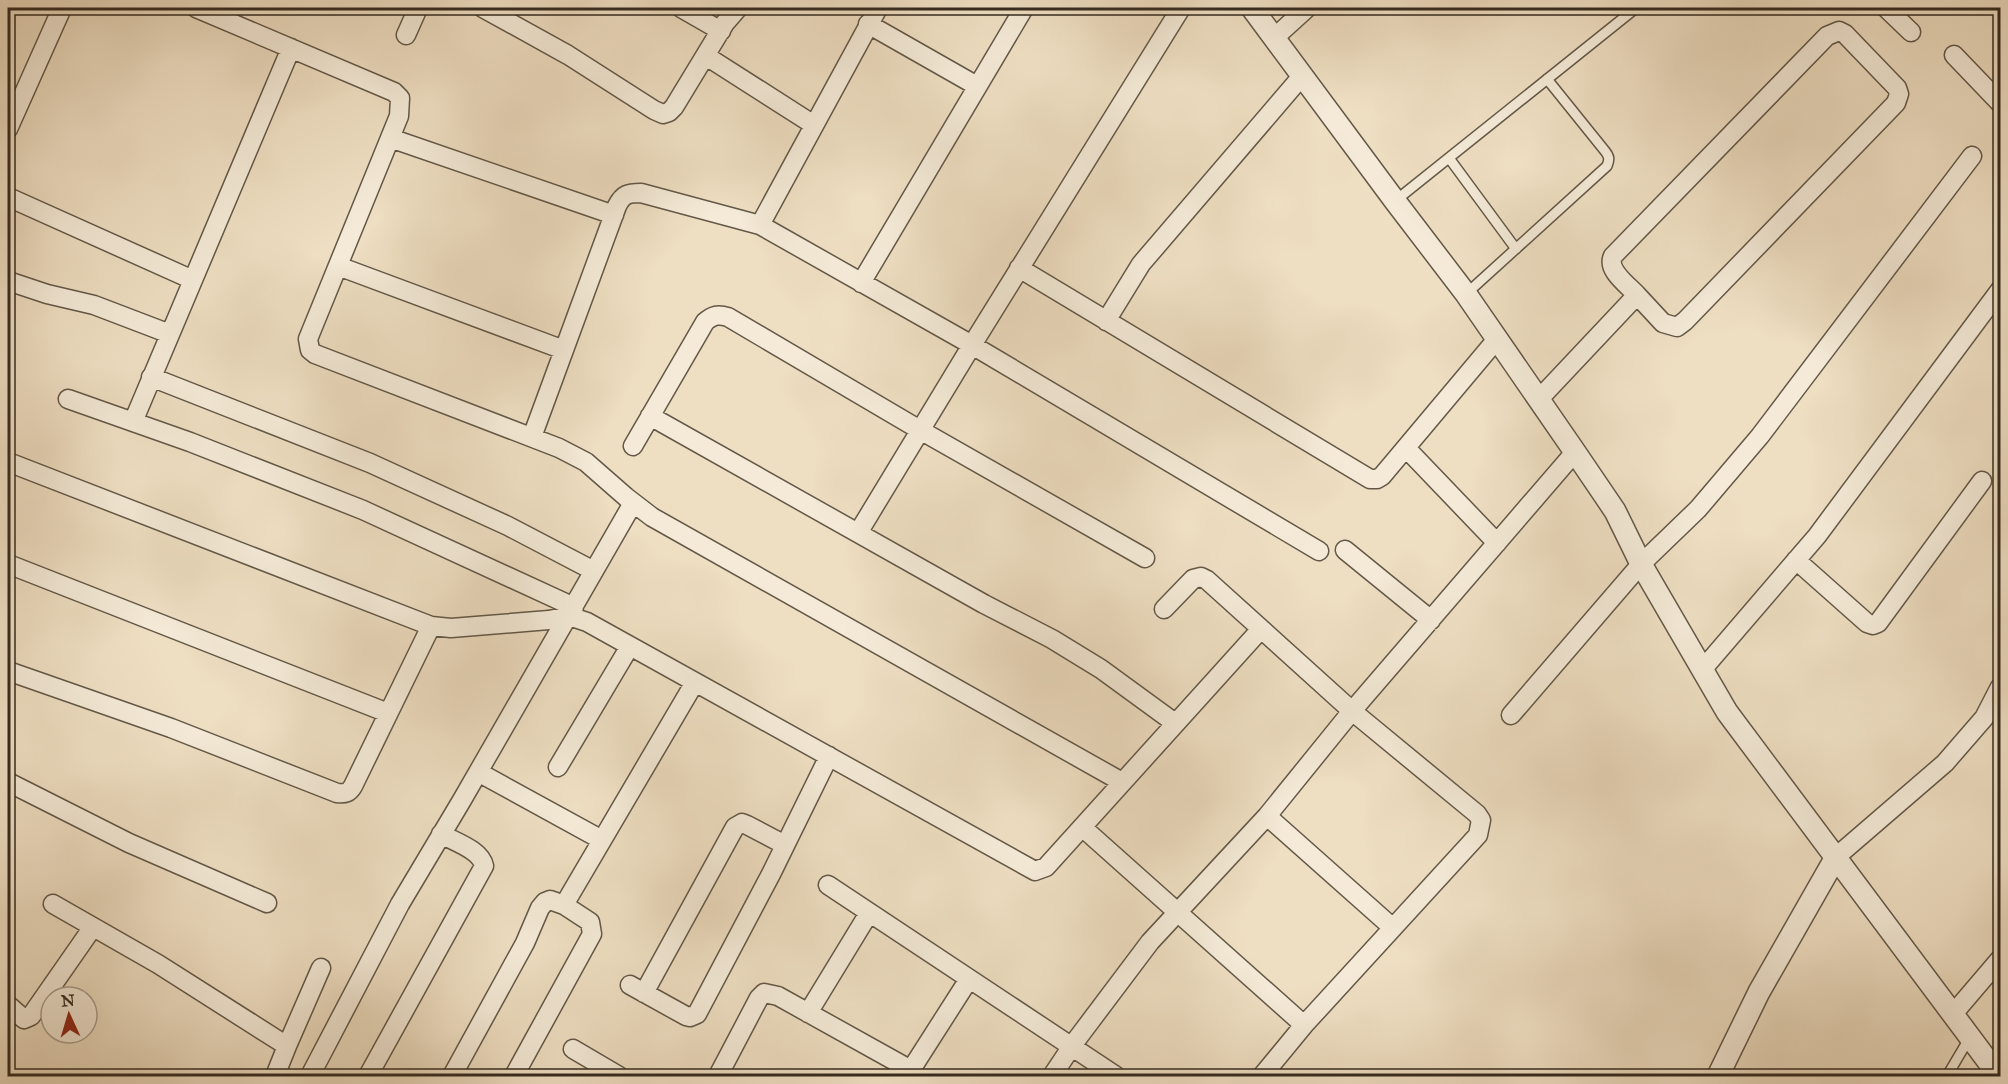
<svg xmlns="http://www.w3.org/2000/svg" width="2008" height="1084" viewBox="0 0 2008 1084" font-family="'IM FELL Great Primer',serif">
	<rect width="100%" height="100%" fill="#eedec2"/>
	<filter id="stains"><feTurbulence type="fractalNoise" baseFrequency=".00333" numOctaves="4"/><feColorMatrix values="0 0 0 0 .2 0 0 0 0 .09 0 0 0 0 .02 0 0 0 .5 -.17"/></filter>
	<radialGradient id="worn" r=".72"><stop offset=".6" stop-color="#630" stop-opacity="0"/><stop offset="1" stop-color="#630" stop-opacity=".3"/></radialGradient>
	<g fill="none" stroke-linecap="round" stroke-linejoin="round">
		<!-- service casing -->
		<g stroke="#635848" stroke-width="12">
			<path id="service" d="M1449 158 1516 249
				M1395 201 1636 8
				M1466 294 1607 166C1610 159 1609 156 1605 151L1547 79
				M1947 1076 1970 1037"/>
		</g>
		<!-- minor casing -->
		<g stroke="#635848" stroke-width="21">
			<path id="minor" d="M196 8 394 92 400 98 399 116 308 339 310 350 315 354 559 448 586 462 626 497 652 517 1122 782
				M483 8 568 55 654 110 663 114 669 112 674 107 725 23 738 8
				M681 8 721 31
				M1886 8 1911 32
				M868 24 977 86
				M406 35 418 8
				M1274 38 1307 8
				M1954 55 2000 103
				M706 56 814 125
				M8 129 62 8
				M390 138 614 215
				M8 197 193 280
				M760 225 878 8
				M338 266 564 350
				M1019 268 1370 479H1377L1382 476 1497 339
				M8 281 47 294 94 305 170 334
				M861 283 1024 8
				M1106 321 1141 264 1302 76
				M151 377 370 463 508 526 594 571
				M68 399 190 442 363 510 574 607
				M1539 399 1637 295 1663 323 1677 327 1685 321 1896 103 1899 94 1897 88 1845 34 1839 31 1827 36 1613 256C1606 270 1628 285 1637 295
				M650 416 984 604 1052 639 1101 669 1175 723
				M133 422 291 48
				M532 437 617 206C623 194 628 193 641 193L760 225 972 345 1319 551
				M633 446 705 322C713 315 718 314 728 317L920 430 1145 558
				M1406 448 1497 543
				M8 462 431 626 451 628 549 620 569 616 587 622 1035 871 1046 867 1261 629
				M858 533 972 345 1181 8
				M1345 550 1431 620
				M1796 560 1867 623 1873 625 1878 623 1982 481
				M8 564 388 713
				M1164 609 1193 579 1201 577 1207 580 1352 711 1477 814 1481 820 1478 835 1304 1025 1262 1076
				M1702 670 1817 536 2000 290
				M8 671 171 728 337 793C345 794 349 793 353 786L431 626
				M1511 715 1641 564 1698 509 1760 436 1972 156
				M558 767 630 646
				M478 772 602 840
				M8 782 129 843 267 903
				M1267 816 1393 928
				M1082 827 1304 1025
				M1836 857 1945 763 1984 718 2000 687
				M828 885 1116 1076
				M53 904 158 964 287 1046 275 1076
				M630 985 686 1016 690 1017 697 1014 771 874 829 756
				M644 993 735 827 742 823 747 825 785 845
				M8 1005 24 1019 31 1016 93 927
				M808 1013 869 913
				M1953 1014 2000 959
				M287 1046 321 968
				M573 1049 619 1076
				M310 1076 400 904 462 800 633 503
				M368 1076 484 866C481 850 455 842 441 834
				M452 1076 525 943 540 908 545 902 550 900 564 905
				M514 1076 592 934 590 922 564 905 695 682
				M718 1076 759 998 764 993 778 996 911 1070
				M907 1076 969 979
				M1052 1076 1074 1043 1150 942 1267 816 1352 711 1575 452"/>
		</g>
		<!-- tertiary casing -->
		<g stroke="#635848" stroke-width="24">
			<path id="tertiary" d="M1252 8 1395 201 1466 294 1575 452 1615 511 1641 564 1727 712 1999 1076
				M1718 1076 1759 992 1836 857"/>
		</g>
		<!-- service -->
		<use href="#service" stroke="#f4ead7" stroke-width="9"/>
		<!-- minor -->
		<use href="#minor" stroke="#f4ead7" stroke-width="18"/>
		<!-- tertiary -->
		<use href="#tertiary" stroke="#f4ead7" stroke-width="21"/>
	</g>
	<!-- margin -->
	<rect width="2008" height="1084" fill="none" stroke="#eedec2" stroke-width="30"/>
	<rect x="9" y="9" width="1990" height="1066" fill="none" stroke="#352b20" stroke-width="3"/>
	<rect x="15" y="15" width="1978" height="1054" fill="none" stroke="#352b20" stroke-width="1.5"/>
	<!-- north arrow -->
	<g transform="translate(69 1015) rotate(356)"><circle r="28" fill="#f4ead7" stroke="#a89e8e" stroke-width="1.5"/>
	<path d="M0-4.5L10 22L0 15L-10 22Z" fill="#8f2418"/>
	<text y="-9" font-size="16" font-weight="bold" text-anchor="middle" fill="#352b20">N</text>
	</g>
	<rect width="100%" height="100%" filter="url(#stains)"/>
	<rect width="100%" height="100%" fill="url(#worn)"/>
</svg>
